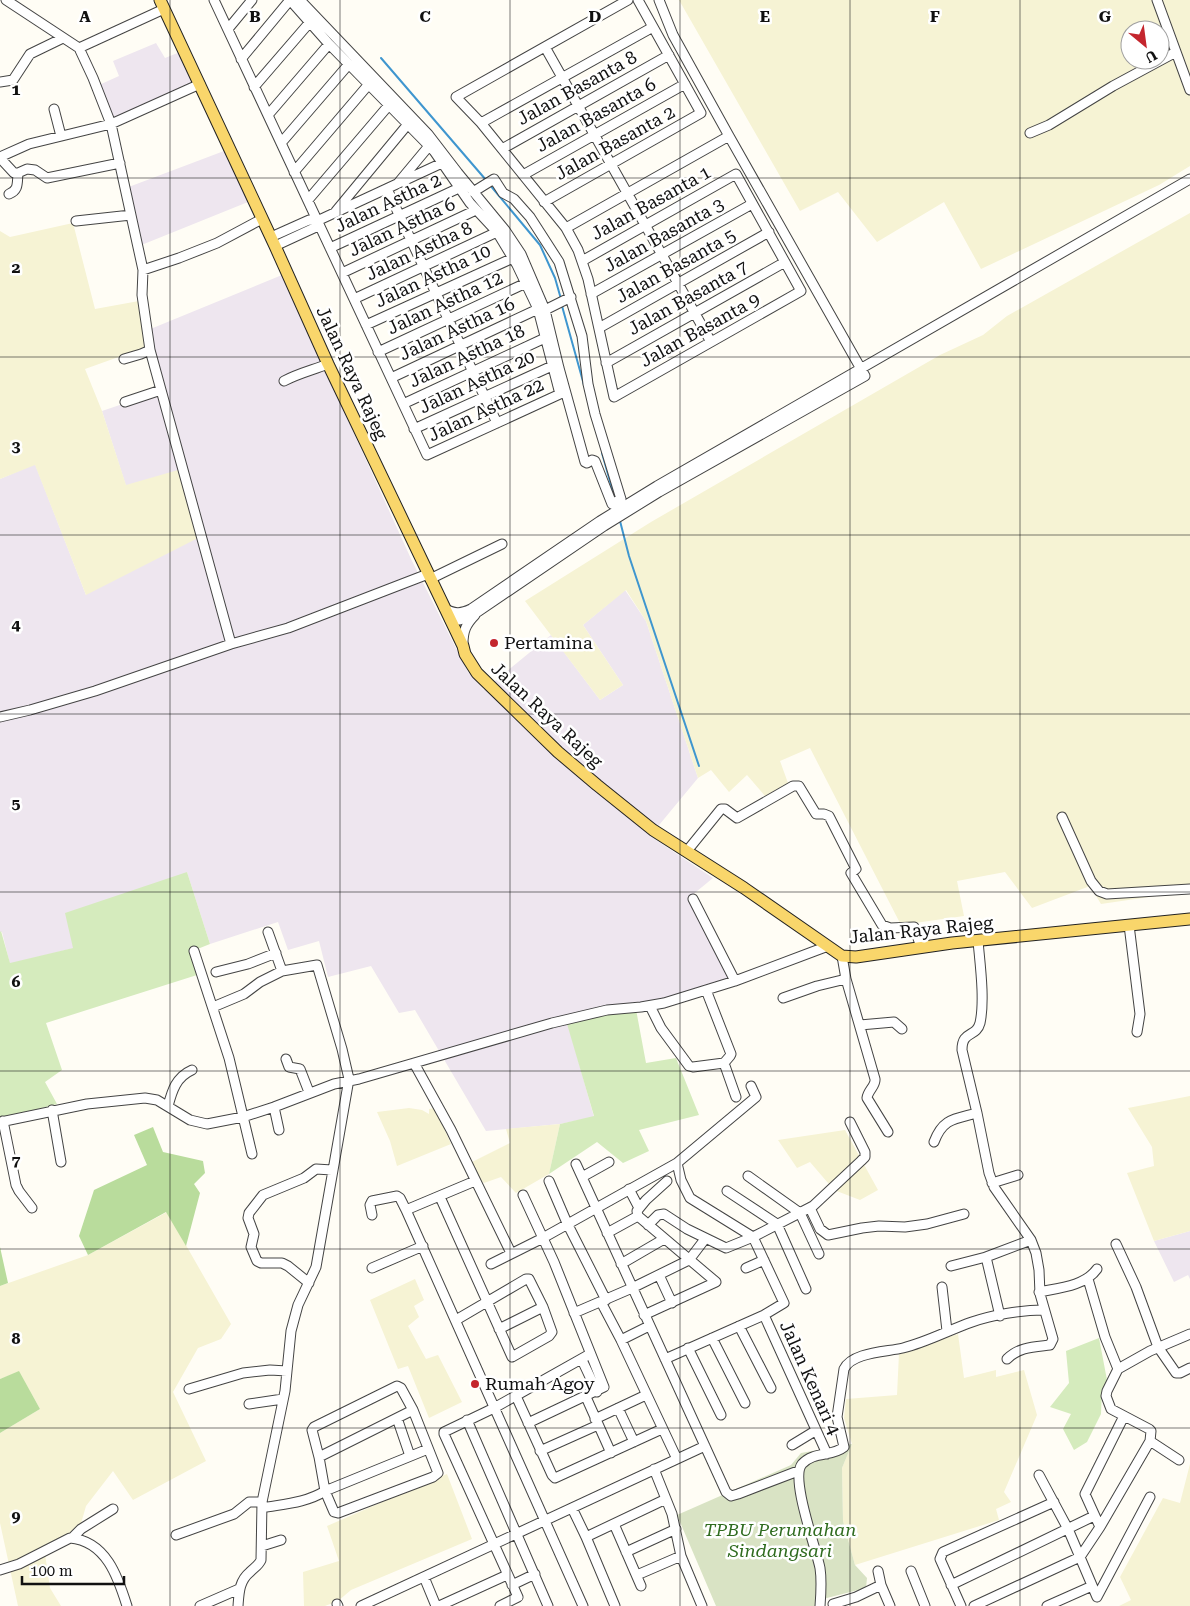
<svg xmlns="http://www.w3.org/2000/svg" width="1190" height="1606" viewBox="0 0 1190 1606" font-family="'Roboto Serif',serif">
	<rect width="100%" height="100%" fill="#fffdf5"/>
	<!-- industrial -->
	<path fill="#eee6ef" d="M156 43 165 58 180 52 197 86 114 123 99 85 119 76 113 61Z
		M224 151 248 202 139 246 126 188Z
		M282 275 412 561 468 672 484 690 551 635 600 700 623 685 583 625 625 590 646 621 698 778 650 836 713 878 691 896 735 977 684 999 566 1017 594 1117 560 1124 486 1131 415 1010 399 1013 371 966 328 977 319 941 288 950 278 922 210 944 187 872 74 948 10 964 2 932H0V479L35 464 86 595 126 486 102 411 164 390 148 330Z
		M1190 1231V1279L1188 1275 1174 1282 1154 1241Z"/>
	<!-- farmland -->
	<path fill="#f6f3d4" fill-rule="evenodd" d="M679 0H1190V166L1159 185 981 269 944 202 877 242 838 192 800 211ZM1130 30H1160V60H1130Z
		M1190 213V891L1101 904 1090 886 1032 908 1005 872 957 881 964 916 901 925 810 748 780 761 788 783 765 796 747 775 729 792 711 770 698 778 646 621 626 590 583 625 623 685 600 700 525 601 651 522 940 355 983 335 1007 316Z
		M73 223 95 309 139 301 152 345 85 369 102 411 126 485 178 470 198 538 86 595 35 465 0 479V231L10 237Z
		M1190 1096V1231L1154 1241 1127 1173 1154 1166 1152 1147 1128 1108Z
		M409 1108 422 1110 429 1114V1109L435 1108 451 1144 397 1166 390 1141 377 1112Z
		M560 1124 549 1174 516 1193 501 1177 484 1183 474 1174 470 1163 510 1143 506 1129Z
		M845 1130 878 1190 860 1200 834 1190 810 1162 797 1168 778 1140Z
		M167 1212 231 1324 221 1339 198 1348 173 1392 206 1461 133 1500 113 1471 86 1506 76 1541 45 1554 50 1588 61 1606H18L0 1523V1433L40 1409 19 1372 0 1379V1286L88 1255Z
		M415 1279 424 1300 414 1306 419 1317 408 1326 426 1359 438 1355 462 1402 429 1418 408 1366 398 1369 370 1300Z
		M958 1334 964 1378 996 1370V1377L1024 1370 1037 1415 1004 1492 1011 1502 996 1509 999 1520 855 1565 843 1521 842 1468 852 1444 844 1418 846 1399 897 1395 899 1353Z
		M1190 1464V1606H1119L1131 1600 1120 1577 1163 1498 1180 1503Z
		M447 1474 472 1539 351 1590 338 1601 325 1606H304L303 1572 339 1561 327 1526Z"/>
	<!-- green -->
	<path fill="#d5ebbd" d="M187 872 210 944 190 952 197 975 46 1023 62 1070 45 1082 57 1104 0 1119V932L1 931 10 963 73 948 65 913Z
		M635 1004 646 1063 676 1058 699 1115 639 1130 649 1151 623 1163 597 1142 549 1174 560 1124 594 1116 565 1017Z
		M1099 1338 1107 1380 1102 1389 1101 1414 1087 1442 1074 1450 1063 1429 1071 1414 1050 1407 1069 1383 1066 1351Z"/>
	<!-- forest -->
	<path fill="#b9dc9c" d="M153 1127 163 1152 203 1161 205 1173 194 1184 200 1193 186 1246 166 1212 88 1255 79 1236 94 1190 147 1165 134 1135Z
		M0 1247 8 1283 0 1286Z
		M19 1371 40 1409 0 1433V1379Z"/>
	<!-- cemetery -->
	<path fill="#d9e3c4" d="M852 1444 842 1468 843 1521 855 1565 867 1578 866 1588 823 1599 822 1606H716L677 1515 791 1465 801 1453Z"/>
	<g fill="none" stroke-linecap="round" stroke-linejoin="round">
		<!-- stream -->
		<path stroke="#3f96cf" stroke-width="2" d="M381 58 486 180
			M490 185 540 245 555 278 561 299
			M562 306 584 385
			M602 453 615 499
			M620 521 629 556 699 766"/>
		<!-- minor casing -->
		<g stroke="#444" stroke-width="11">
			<path id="minor" d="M6 0 79 48
				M214 0 427 455 560 394 538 309 517 265 497 232 470 203 434 151 329 44 290 0 241 59
				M300 0 428 134 458 173 505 230 521 254 545 310 559 368 585 462 587 463 592 460 595 461 612 504 621 499 595 414 588 384 582 336 559 262 530 217 514 199 503 193 494 179 473 192
				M1157 0 1190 90
				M228 29 252 0
				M545 47 711 342
				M0 82 13 80 30 54 63 38
				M254 87 310 22
				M54 109 61 136
				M268 115 329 44
				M481 123 653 27
				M1030 133 1049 125 1113 86 1176 52
				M281 143 349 64
				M502 149 669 55
				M0 157 29 144 111 124 200 84
				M0 158 14 173H18L27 169 35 170 47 178 120 163
				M294 172 369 84
				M523 175 685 84
				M399 182 429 146
				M387 189 497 423
				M9 194C19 190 17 183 18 173
				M308 200 389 105
				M544 202 701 113 638 0
				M336 211 408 124
				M76 221 131 215
				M317 221 442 163
				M566 228 729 136
				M271 237 309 220 317 221
				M275 246 314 228 317 221
				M330 248 459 188
				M582 261 736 174 801 291 614 397 588 279 578 250 566 228 481 123 456 97 628 0
				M143 270 179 258 217 243 262 219
				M342 273 476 210
				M591 294 752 204
				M354 299 497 232
				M545 310 571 297
				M366 325 513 258
				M599 328 769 232
				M150 350 231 644
				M378 352 526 283
				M124 359 141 354 150 350 142 295 143 270 111 124 93 78 79 48 164 9
				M606 363 785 262
				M391 378 538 309
				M284 381C299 373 313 370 328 364
				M125 402 161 390
				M403 404 545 338
				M414 429 552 366
				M430 579 502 544
				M444 608C454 614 461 614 471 609L600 521 657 486 1190 179
				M450 620H460L476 613 604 526 659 492 865 376 729 136 673 35 659 0
				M463 644C463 631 466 624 475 615
				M0 717 30 710 95 691 231 644 288 628 428 574
				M1062 817 1091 881 1099 891 1107 894 1190 889
				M687 851 721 809H725L737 818 793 786H799L816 814H824L829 816 856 869 851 873 882 925 890 928 914 927 921 947
				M693 899 735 981
				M1129 925 1140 1014 1137 1032
				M268 932 282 971
				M978 941C980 964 985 1000 980 1023 976 1038 962 1030 962 1050L977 1113 989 1173 994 1187 1031 1240 1036 1253 1039 1270 1040 1294 1053 1339 1050 1345C1033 1347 1019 1347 1007 1359
				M194 951 229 1058 252 1154
				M842 956 846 979 875 1079C876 1086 868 1090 867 1098L888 1132
				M216 972 248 964 276 953
				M783 998 817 986 846 979
				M650 1006 661 1028 689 1066 693 1067 724 1063 730 1056 731 1054 706 990
				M213 1007 244 994 260 982 282 971 317 965 342 1049 349 1079 316 1267 298 1305 291 1331 285 1391 262 1502 261 1560C259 1565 254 1568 250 1572 239 1581 239 1593 238 1606
				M860 1025 894 1022 902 1029
				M286 1059 289 1067 300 1069 309 1092
				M414 1063 451 1130 511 1253
				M724 1063 736 1097
				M168 1106C172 1091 176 1077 192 1070
				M274 1107 279 1130
				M52 1110 61 1162
				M3 1121 16 1185 19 1191 32 1208
				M0 1122 87 1104 145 1098 157 1100 190 1120 207 1124 243 1117 274 1107 334 1084 359 1079 552 1023 607 1010 641 1007 664 1003 735 981 828 946
				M934 1142C943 1118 955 1119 977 1113
				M677 1163 681 1180 690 1198 753 1237
				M576 1164 726 1492 731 1496 738 1494 798 1471
				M748 1176 800 1213 819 1254
				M582 1177 609 1162
				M475 1181 406 1210 583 1606
				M549 1181 567 1223 606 1300
				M992 1183 1018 1175
				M629 1189 639 1208
				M727 1191 777 1224 806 1289
				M523 1195 554 1262 604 1387 528 1423
				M440 1197 512 1357 549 1336 552 1332 543 1307 529 1279H526L456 1320
				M810 1208 820 1229 828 1235 862 1228 879 1226 905 1227 927 1224 964 1214
				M372 1215 370 1205 372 1201 397 1196 400 1198 406 1210
				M648 1225 658 1215 664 1214 687 1229 726 1248 753 1237
				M607 1233 638 1216
				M1116 1244 1136 1287 1158 1347 1176 1373H1180L1190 1368
				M491 1264 541 1239 677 1163 756 1097 751 1086
				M621 1264 664 1239
				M951 1266 986 1257
				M372 1268 423 1246
				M746 1268 764 1260
				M659 1275 672 1303
				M1088 1279 1105 1337 1118 1369
				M309 1283 288 1266 282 1263H261L257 1261 251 1247 254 1234 248 1218 249 1213 263 1195 304 1178 316 1169 332 1170
				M942 1287 947 1331
				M1039 1292C1059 1288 1085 1286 1097 1269
				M601 1302 621 1340 677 1459
				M574 1313 632 1288 689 1260 705 1239
				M644 1315 716 1282 638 1216 637 1211 646 1200 667 1181
				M764 1315 827 1454
				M1000 1316 986 1257 1031 1240
				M739 1326 771 1388
				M499 1329 543 1307
				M712 1338 745 1403
				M621 1340 649 1326
				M688 1348 721 1415
				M665 1359 764 1315 784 1303 753 1237 813 1206 861 1161 865 1157V1152L850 1122
				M582 1360 597 1392
				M397 1386 401 1388 413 1410 438 1473 433 1477 338 1513 334 1512 325 1491 319 1457 312 1430 314 1427Z
				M189 1389 243 1373 270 1370 287 1371
				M516 1396 552 1475 555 1478 662 1429
				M586 1397 611 1453
				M249 1404 283 1399
				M618 1408 634 1442
				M397 1418 410 1456
				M595 1419 646 1395
				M467 1420 548 1606
				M1150 1441 1179 1460
				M792 1445 815 1431
				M540 1451 598 1425
				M319 1457 413 1410
				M654 1469 672 1514 681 1556 702 1606
				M1039 1475 1068 1529 1097 1597
				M262 1508C283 1504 306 1503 325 1491L428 1449
				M572 1508 586 1537 615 1606
				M614 1524 641 1586
				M1100 1527 1150 1441 1151 1431 1149 1429 1111 1409 1106 1396 1107 1391 1118 1369 1150 1351 1190 1334
				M176 1535 234 1514 249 1502H262
				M586 1537 666 1499
				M72 1538 81 1529 113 1509
				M262 1546 281 1540
				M626 1552 676 1529
				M0 1570 19 1564 70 1538C106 1541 118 1577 127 1606
				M878 1571 881 1585 890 1606
				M911 1571 925 1606
				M637 1575 681 1556
				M424 1577 436 1606
				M512 1585 535 1574
				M951 1585 1094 1516
				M1097 1597 1150 1497
				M337 1604 338 1606
				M833 1604 856 1597 881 1585
				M200 1606 239 1589
				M361 1606 705 1446
				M439 1606 507 1575
				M500 1606 518 1597 444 1434V1432L494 1408 590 1354
				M820 1606C821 1593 822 1581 820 1568 816 1548 790 1478 802 1464 814 1451 832 1457 844 1447L837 1417 844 1369C852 1352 887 1352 903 1348 927 1342 949 1330 972 1322 992 1315 1021 1310 1043 1310
				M961 1606 940 1559 943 1552 1054 1502
				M974 1606 1080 1557 1100 1527 1085 1494 1124 1416
				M1047 1606 1092 1586"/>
		</g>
		<!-- major casing -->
		<g stroke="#222" stroke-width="13">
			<path id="major" d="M160 0 275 246 328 364 463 646 465 654 477 673 558 752 597 785 653 830 744 888 842 956 856 957 952 943 1190 919"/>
		</g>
		<!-- minor -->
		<use href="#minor" stroke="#fff" stroke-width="9"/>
		<!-- major -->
		<use href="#major" stroke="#f9d66b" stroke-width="11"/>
	</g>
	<!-- grid -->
	<path fill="none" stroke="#111" stroke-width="1" stroke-opacity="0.55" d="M170 0V1606M340 0V1606M510 0V1606M680 0V1606M850 0V1606M1020 0V1606M0 178H1190M0 357H1190M0 535H1190M0 714H1190M0 892H1190M0 1071H1190M0 1249H1190M0 1428H1190"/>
	<!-- markers -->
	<g fill="#c4262e" stroke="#fff" stroke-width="2">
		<circle cx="494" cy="643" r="5"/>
		<circle cx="475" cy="1384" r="5"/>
	</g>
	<g text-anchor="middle" stroke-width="5" stroke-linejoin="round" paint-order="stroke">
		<!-- street labels -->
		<g font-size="18" fill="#111" stroke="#fff">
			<text transform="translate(577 88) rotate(-29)" y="6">Jalan Basanta 8</text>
			<text transform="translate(596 115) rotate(-29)" y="6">Jalan Basanta 6</text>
			<text transform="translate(615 143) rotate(-29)" y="6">Jalan Basanta 2</text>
			<text transform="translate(388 203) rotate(-25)" y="6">Jalan Astha 2</text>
			<text transform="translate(651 203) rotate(-29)" y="6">Jalan Basanta 1</text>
			<text transform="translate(402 227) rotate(-25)" y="6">Jalan Astha 6</text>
			<text transform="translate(664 235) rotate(-29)" y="6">Jalan Basanta 3</text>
			<text transform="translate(419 251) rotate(-25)" y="6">Jalan Astha 8</text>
			<text transform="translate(676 266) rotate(-29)" y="6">Jalan Basanta 5</text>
			<text transform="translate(433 276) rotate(-25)" y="6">Jalan Astha 10</text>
			<text transform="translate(688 298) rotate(-29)" y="6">Jalan Basanta 7</text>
			<text transform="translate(445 303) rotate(-25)" y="6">Jalan Astha 12</text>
			<text transform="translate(457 329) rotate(-25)" y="6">Jalan Astha 16</text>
			<text transform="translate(700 330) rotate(-29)" y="6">Jalan Basanta 9</text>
			<text transform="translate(467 356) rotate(-25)" y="6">Jalan Astha 18</text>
			<text transform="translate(352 373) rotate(65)" y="6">Jalan Raya Rajeg</text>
			<text transform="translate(477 382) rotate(-25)" y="6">Jalan Astha 20</text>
			<text transform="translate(486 410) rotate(-25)" y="6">Jalan Astha 22</text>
			<text transform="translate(547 715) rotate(43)" y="6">Jalan Raya Rajeg</text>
			<text transform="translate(921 930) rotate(-6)" y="6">Jalan Raya Rajeg</text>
			<text transform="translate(810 1378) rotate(66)" y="6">Jalan Kenari 4</text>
		</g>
		<!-- poi labels -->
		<g font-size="18" fill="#111" stroke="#fff" text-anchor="start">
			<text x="504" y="649">Pertamina</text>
			<text x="485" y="1390">Rumah Agoy</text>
		</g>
		<!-- park labels -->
		<g font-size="18" font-style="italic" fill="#2f6b1f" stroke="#fff">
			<text x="780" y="1536">TPBU Perumahan<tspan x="780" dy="21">Sindangsari</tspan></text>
		</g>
	</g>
	<g font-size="16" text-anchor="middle" font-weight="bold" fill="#111" stroke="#fff" stroke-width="5" stroke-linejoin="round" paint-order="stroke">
		<text x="85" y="22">A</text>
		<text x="255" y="22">B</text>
		<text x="425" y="22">C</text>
		<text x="595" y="22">D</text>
		<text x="765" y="22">E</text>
		<text x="935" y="22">F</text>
		<text x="1105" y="22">G</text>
		<text x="16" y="95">1</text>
		<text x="16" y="273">2</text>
		<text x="16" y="452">3</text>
		<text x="16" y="630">4</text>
		<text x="16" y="809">5</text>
		<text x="16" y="987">6</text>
		<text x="16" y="1166">7</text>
		<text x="16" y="1344">8</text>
		<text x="16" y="1522">9</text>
	</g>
	<!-- north arrow -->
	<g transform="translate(1145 45) rotate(151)"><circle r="24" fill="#ffffff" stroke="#a0a0a0"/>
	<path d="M0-4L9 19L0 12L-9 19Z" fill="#c4262e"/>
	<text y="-8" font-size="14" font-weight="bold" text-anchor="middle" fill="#111111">U</text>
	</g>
	<!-- scale -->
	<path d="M22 1576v8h102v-8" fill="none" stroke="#111111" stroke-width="2.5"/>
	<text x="30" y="1576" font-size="15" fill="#111111" stroke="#ffffff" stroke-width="4" paint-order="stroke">100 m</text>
</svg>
